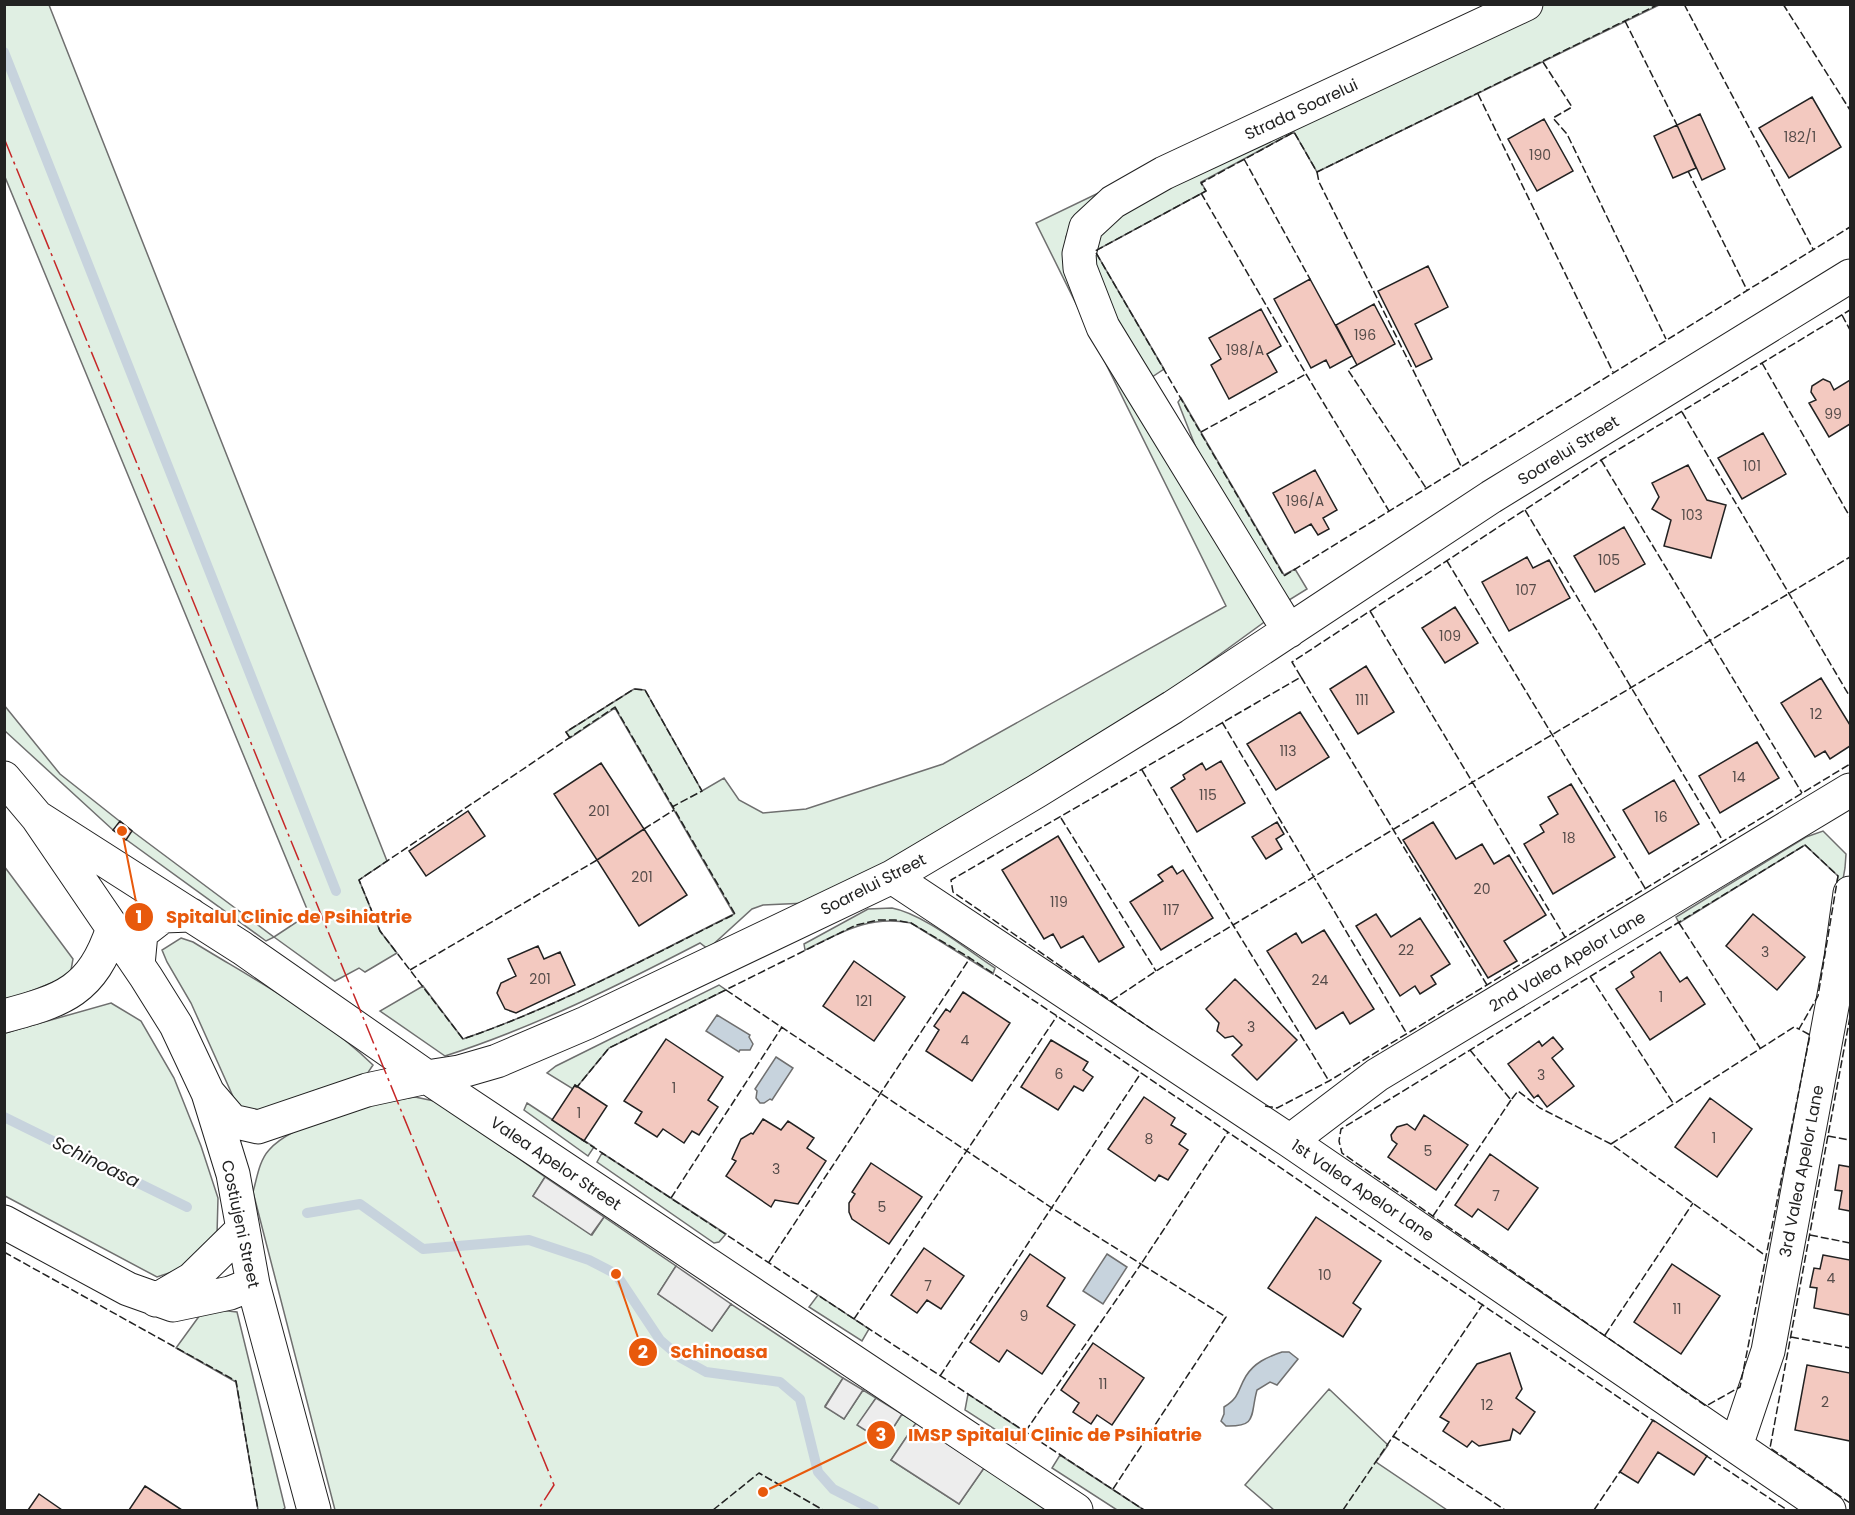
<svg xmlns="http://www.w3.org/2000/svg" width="1855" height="1515" viewBox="0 0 1855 1515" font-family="Poppins,sans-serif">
	<rect width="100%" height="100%" fill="#fff"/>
	<!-- green -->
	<path fill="#e0efe3" stroke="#6f6f6f" stroke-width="1.5" d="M5 5H49L387 861 359 880 380 931 397 953 365 972 359 968 335 981 274 937 266 941 113 830 5 731 4 705 60 774 132 831 274 937 309 914 5 177Z
		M1541 5H1659L1317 172 1294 132 1201 182 1206 191 1095 251 1164 369 1146 381 1105 313 1086 244 1099 223Z
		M1111 187 1073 221 1066 237 1065 257 1267 620 1171 690 922 846 807 903 763 905 752 909 708 949 700 943C617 986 535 1027 445 1056L380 1011 423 986 463 1039C557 1007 646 958 734 914L615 708 570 738 566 732 634 689 645 690 702 791 724 778 739 800 763 813 806 809 943 764 1226 606 1036 223Z
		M1181 398 1284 575 1295 569 1307 589 1286 602 1204 468 1178 402Z
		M1823 831 1846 854 1845 868 1824 988 1818 996 1838 876 1805 845 1679 923 1676 917 1806 837Z
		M4 866 73 959 70 976 5 1001Z
		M892 908C924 914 967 950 995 968L993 974 911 923C868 915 842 932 805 950L804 944 868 909Z
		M181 938 193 942C253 979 322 1015 373 1065L367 1074 249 1117 240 1112 191 1003 167 962 162 950Z
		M719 985 726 990 609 1048 577 1087 575 1085 573 1089 547 1073 556 1066Z
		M111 1003 141 1021 174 1078 201 1146 218 1198 217 1235 193 1265 157 1277 5 1196V1033Z
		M415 1097 439 1102 545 1177 533 1196 592 1235 604 1217 676 1266 658 1294 712 1331 731 1304 843 1378 825 1406 844 1419 863 1390 876 1398 858 1425 884 1442 902 1414 916 1423 891 1460 959 1504 984 1468 1051 1510H335L253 1192C257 1178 259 1161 269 1150 294 1121 378 1102 415 1097Z
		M527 1103 594 1147 588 1156 524 1110Z
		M602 1153 726 1234 719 1242 714 1243 597 1162Z
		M818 1295 869 1329 862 1341 809 1307Z
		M219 1310 237 1312 285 1508 282 1510H258L236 1382 176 1348 200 1315Z
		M1329 1389 1388 1445 1376 1462 1447 1510H1274L1245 1485Z
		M968 1394 1025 1432 1016 1443 965 1410Z
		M1060 1455 1144 1510H1117L1052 1468Z"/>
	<!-- parking -->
	<path fill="#ededed" stroke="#6f6f6f" stroke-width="1.5" d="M545 1177 604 1217 591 1235 533 1196Z
		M676 1266 731 1304 712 1331 658 1294Z
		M843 1378 863 1390 844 1419 825 1407Z
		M876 1398 902 1414 884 1442 857 1425Z
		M916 1423 984 1468 959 1504 891 1460Z"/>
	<!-- water -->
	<path fill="#c7d3dd" stroke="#6f6f6f" stroke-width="1.5" d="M717 1015 750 1035 749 1037 753 1044 750 1050H740L739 1052 706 1031Z
		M776 1057 793 1068 772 1100 770 1099 764 1103H760L756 1098 757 1091 755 1089Z
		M1107 1254 1127 1267 1103 1304 1083 1291Z
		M1282 1352H1289L1298 1359 1277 1385 1270 1382 1257 1390C1250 1415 1258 1427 1226 1426L1221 1421 1224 1414V1407C1240 1397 1237 1391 1246 1376 1254 1363 1267 1357 1282 1352Z"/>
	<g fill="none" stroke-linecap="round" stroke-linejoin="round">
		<!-- stream -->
		<path stroke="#c7d3dd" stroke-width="10" d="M4 52 336 891
			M4 1117 187 1207
			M307 1213 360 1204 423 1249 529 1240 589 1260 616 1274 660 1340 681 1358 706 1372 780 1382 800 1399 818 1472 833 1489 874 1510"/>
	</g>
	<!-- building -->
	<path fill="#f3c9c0" stroke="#222" stroke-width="1.5" d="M1812 97 1841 147 1789 178 1759 128Z
		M1700 114 1725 169 1702 180 1677 125Z
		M1544 119 1573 171 1537 191 1508 139Z
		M1677 125 1696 168 1673 178 1654 136Z
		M1428 266 1448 307 1415 324 1432 359 1416 367 1378 291Z
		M1310 279 1352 356 1330 368 1326 360 1311 368 1274 299Z
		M1374 304 1395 344 1357 365 1336 325Z
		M1261 309 1281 346 1267 354 1277 372 1229 399 1211 365 1221 359 1209 338Z
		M1823 379 1830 382 1834 390 1850 380V424L1829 437 1809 403 1816 400 1811 392 1812 386Z
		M1763 433 1786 474 1742 499 1718 458Z
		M1688 465 1707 500 1726 505 1711 558 1664 546 1671 520 1652 509 1659 497 1652 483Z
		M1315 470 1337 510 1323 518 1329 529 1318 535 1311 524 1295 533 1273 493Z
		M1624 527 1645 564 1595 592 1574 556Z
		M1527 557 1533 568 1549 560 1570 598 1509 631 1482 582Z
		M1455 607 1478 643 1445 663 1422 628Z
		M1366 666 1394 712 1358 734 1330 689Z
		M1821 678 1850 725V746L1830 759 1825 751 1815 757 1781 703Z
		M1300 712 1329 757 1276 790 1247 744Z
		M1757 742 1779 778 1720 813 1699 776Z
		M1221 761 1245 803 1197 832 1171 788 1185 779 1183 775 1202 763 1206 770Z
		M601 763 644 829 597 860 554 794Z
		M1674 780 1699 824 1649 854 1623 810Z
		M1571 784 1615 857 1553 894 1524 844 1544 832 1540 825 1558 814 1548 797Z
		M468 811 485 836 426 876 409 851Z
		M120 821 132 831 126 840 113 830Z
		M1277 822 1284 834 1276 839 1282 849 1266 859 1252 837Z
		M1433 822 1456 859 1482 844 1494 864 1509 855 1546 915 1504 941 1517 961 1488 978 1403 840Z
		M644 829 687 895 639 926 597 860Z
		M1058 836 1124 947 1099 962 1083 936 1061 948 1053 934 1044 939 1002 870Z
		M1172 866 1177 874 1183 870 1213 918 1161 950 1130 902 1163 881 1158 875Z
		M1376 914 1391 937 1420 918 1450 964 1431 976 1436 984 1420 994 1415 986 1400 996 1356 926Z
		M1753 914 1805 957 1777 990 1726 946Z
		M1324 930 1374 1009 1350 1024 1343 1012 1316 1029 1267 951 1296 933 1302 943Z
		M538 946 544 959 560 952 575 985 516 1013 505 1009 497 993 501 983 516 976 508 959Z
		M1660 952 1680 982 1687 977 1705 1004 1650 1040 1616 989 1634 977 1631 972Z
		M854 961 905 997 874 1041 823 1006Z
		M1235 979 1297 1040 1257 1080 1232 1055 1242 1045 1233 1036 1225 1038 1217 1031 1219 1023 1206 1009Z
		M963 992 1010 1023 972 1081 926 1051 939 1030 934 1026 946 1009 950 1012Z
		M1553 1037 1563 1049 1552 1058 1574 1086 1547 1107 1538 1095 1534 1098 1508 1064 1539 1041 1542 1046Z
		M666 1039 723 1077 708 1100 718 1107 699 1135 692 1131 684 1143 663 1129 657 1137 635 1123 642 1112 624 1101Z
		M1051 1040 1088 1062 1083 1070 1093 1077 1083 1091 1074 1086 1058 1110 1021 1087Z
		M575 1085 607 1106 584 1141 552 1120Z
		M1144 1097 1175 1118 1171 1125 1186 1134 1179 1144 1188 1150 1168 1180 1159 1175 1155 1181 1108 1149Z
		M1710 1098 1752 1129 1717 1177 1675 1147Z
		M1424 1115 1468 1145 1436 1190 1388 1157 1397 1144 1392 1140 1391 1135 1397 1127 1407 1124 1415 1130Z
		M763 1119 781 1130 788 1121 814 1138 807 1148 826 1161 798 1204 775 1200 771 1207 726 1176 736 1161 732 1159 741 1139 751 1133 753 1134Z
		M1490 1154 1538 1188 1508 1230 1478 1209 1472 1217 1455 1205Z
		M871 1163 922 1197 889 1244 852 1219 849 1212V1203L855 1194 852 1192Z
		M1839 1165 1850 1167V1211L1839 1209 1842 1191 1835 1190Z
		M1316 1217 1381 1261 1353 1303 1361 1309 1343 1337 1268 1288Z
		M924 1248 964 1276 941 1309 927 1300 917 1313 891 1295Z
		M1030 1254 1065 1278 1047 1306 1075 1325 1042 1374 1007 1350 999 1362 970 1342Z
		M1823 1255 1850 1260V1315L1814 1308 1817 1288 1810 1287 1814 1268 1820 1269Z
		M1672 1264 1720 1296 1681 1354 1634 1322Z
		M1093 1343 1144 1378 1112 1425 1097 1415 1091 1424 1073 1412 1079 1403 1061 1390Z
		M1510 1353 1522 1389 1516 1398 1535 1412 1520 1434 1513 1429 1510 1440 1479 1446 1472 1441 1467 1447 1443 1431 1449 1422 1440 1417 1477 1364Z
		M1807 1365 1850 1373V1441L1795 1430Z
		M1653 1420 1707 1456 1694 1475 1658 1452 1638 1483 1620 1472Z
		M145 1486 182 1510H129Z
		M39 1494 62 1510H28Z"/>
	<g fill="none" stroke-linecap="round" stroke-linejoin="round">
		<!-- minor casing -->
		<g stroke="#222" stroke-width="35">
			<path id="minor" d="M1289 631 1103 327 1080 268 1079 254 1086 227 1113 202 1164 173 1526 4
				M4 778 37 817 146 977 176 1025 208 1093 233 1174 253 1284 314 1510
				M37 817 242 948 427 1077 1076 1510
				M892 877 1290 1141 1829 1510
				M138 965 141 933 163 916 191 915
				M4 1016C64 1000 92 991 113 928
				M208 1093 232 1121 258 1127 367 1090 427 1077 459 1072 497 1061 586 1023 892 877 1037 791 1173 707 1491 497 1850 276
				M1290 1141 1377 1075 1850 790
				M4 1222 128 1289 173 1305 230 1293 253 1284
				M156 1300 192 1279 243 1229
				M1736 1446 1768 1351 1841 958 1850 893"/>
		</g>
		<!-- minor -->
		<use href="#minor" stroke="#fff" stroke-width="33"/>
		<!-- fence -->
		<path stroke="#222" stroke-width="1.5" stroke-dasharray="8 3" stroke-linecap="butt" d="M1659 4 1317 172 1294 132 1201 183 1206 191 1095 251 1284 576 1850 227
			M1684 4 1813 249
			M1783 4 1850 110
			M1625 21 1677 125
			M1543 62 1572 107 1553 118 1567 134 1666 339
			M1478 94 1613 372
			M1244 159 1310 279
			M1688 171 1747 290
			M1317 172 1319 182 1461 466
			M1201 193 1306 374 1389 511
			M1842 315 1850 330
			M1762 363 1850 517
			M1357 365 1348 370 1426 488
			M1682 412 1850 697
			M1201 432 1306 374
			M1601 460 1802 793
			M1525 510 1723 841
			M1447 561 1645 888
			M1370 611 1565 937
			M1301 677 1487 985
			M615 707 735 914C646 958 557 1007 463 1039L380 931 359 880Z
			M1222 722 1407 1034
			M570 738 566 732 634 689 645 690 702 791 672 807
			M1142 770 1233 925 1329 1081
			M1061 818 1156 971
			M644 829 674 810
			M1805 845 1838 876 1818 996 1799 1029 1810 1035 1740 1387 1706 1406 1342 1153 1339 1141 1341 1129Z
			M1679 923 1760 1048
			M410 970 597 860
			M1590 976 1673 1103
			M726 990 1052 1208 1141 1264 1025 1432
			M1111 1001 1156 971 1233 925 1850 557
			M1850 1017 1770 1448 1850 1503
			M1153 1030 953 892 951 880 1301 677 1292 662 1601 460 1850 310
			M1470 1050 1511 1100 1518 1091 1540 1108 1611 1144 1766 1256
			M574 1086 577 1087 609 1048 856 925 878 920H895L911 923 970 958 1057 1016 1655 1422
			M1265 1106 1277 1108 1329 1081 1850 764
			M1828 1136 1850 1140
			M581 1139 1144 1510
			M1611 1144 1794 1027 1799 1029
			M671 1198 782 1027
			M1433 1216 1511 1100
			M1810 1235 1850 1243
			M4 1252 236 1381 258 1510
			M769 1262 970 958
			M854 1319 1057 1016
			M1605 1335 1693 1203
			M1791 1337 1850 1348
			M940 1376 1141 1073
			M1393 1436 1505 1510
			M1705 1455 1787 1510
			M1113 1489 1226 1317 1141 1264 1228 1132
			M713 1510 759 1473 823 1510
			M1343 1510 1483 1304
			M1594 1510 1621 1470"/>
		<!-- power -->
		<path stroke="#c62828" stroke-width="1.5" stroke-dasharray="21 4.5 3 4.5" stroke-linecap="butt" d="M4 138 554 1485 538 1510"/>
	</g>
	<g text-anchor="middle" stroke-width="4.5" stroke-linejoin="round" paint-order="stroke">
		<!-- number labels -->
		<g font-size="14" fill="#564c4a">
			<text x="1800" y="142">182/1</text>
			<text x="1540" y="160">190</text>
			<text x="1365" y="340">196</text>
			<text x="1245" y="355">198/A</text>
			<text x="1833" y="419">99</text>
			<text x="1752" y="471">101</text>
			<text x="1305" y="506">196/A</text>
			<text x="1692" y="520">103</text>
			<text x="1609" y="565">105</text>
			<text x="1526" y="595">107</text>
			<text x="1450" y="641">109</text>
			<text x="1362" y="705">111</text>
			<text x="1816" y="719">12</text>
			<text x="1288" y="756">113</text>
			<text x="1739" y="782">14</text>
			<text x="1208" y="800">115</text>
			<text x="599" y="816">201</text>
			<text x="1661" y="822">16</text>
			<text x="1569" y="843">18</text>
			<text x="642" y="882">201</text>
			<text x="1482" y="894">20</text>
			<text x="1059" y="907">119</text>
			<text x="1171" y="915">117</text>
			<text x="1406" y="955">22</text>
			<text x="1765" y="957">3</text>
			<text x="540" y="984">201</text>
			<text x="1320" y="985">24</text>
			<text x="1661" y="1002">1</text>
			<text x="864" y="1006">121</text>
			<text x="1251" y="1032">3</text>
			<text x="965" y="1045">4</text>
			<text x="1059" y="1079">6</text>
			<text x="1541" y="1080">3</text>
			<text x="674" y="1093">1</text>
			<text x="579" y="1118">1</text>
			<text x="1714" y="1143">1</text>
			<text x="1149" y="1144">8</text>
			<text x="1428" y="1156">5</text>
			<text x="776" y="1174">3</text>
			<text x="1496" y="1201">7</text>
			<text x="882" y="1212">5</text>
			<text x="1325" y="1280">10</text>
			<text x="1831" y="1283">4</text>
			<text x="928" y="1291">7</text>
			<text x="1677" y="1314">11</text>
			<text x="1024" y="1321">9</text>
			<text x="1103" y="1389">11</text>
			<text x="1825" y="1407">2</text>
			<text x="1487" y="1410">12</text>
		</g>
		<!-- street labels -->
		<g font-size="16" fill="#222" stroke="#fff">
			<text transform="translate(1301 109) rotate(-25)" y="6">Strada Soarelui</text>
			<text transform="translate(1568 450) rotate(-32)" y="6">Soarelui Street</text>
			<text transform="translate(873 884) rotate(-27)" y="6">Soarelui Street</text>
			<text transform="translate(1567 961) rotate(-31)" y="6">2nd Valea Apelor Lane</text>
			<text transform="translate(556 1163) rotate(34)" y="6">Valea Apelor Street</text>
			<text transform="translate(1801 1171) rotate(-79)" y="6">3rd Valea Apelor Lane</text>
			<text transform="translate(1363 1190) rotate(34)" y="6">1st Valea Apelor Lane</text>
			<text transform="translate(241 1224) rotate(78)" y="6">Costiujeni Street</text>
		</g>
		<!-- water labels -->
		<g font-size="18" font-style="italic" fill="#222" stroke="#fff">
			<text transform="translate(96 1162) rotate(26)" y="6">Schinoasa</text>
		</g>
	</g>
	<!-- callouts -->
	<path fill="none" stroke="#e8590c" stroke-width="2" d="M122 831L139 917M616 1274L643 1352M763 1492L881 1435"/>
	<g fill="#e8590c" stroke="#fff" stroke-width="2">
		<circle cx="122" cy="831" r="6"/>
		<circle cx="616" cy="1274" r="6"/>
		<circle cx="763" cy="1492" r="6"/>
		<circle cx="139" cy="917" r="15"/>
		<circle cx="643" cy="1352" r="15"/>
		<circle cx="881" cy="1435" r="15"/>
	</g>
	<g font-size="18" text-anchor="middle" font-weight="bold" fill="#fff">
		<text x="139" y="923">1</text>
		<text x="643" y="1358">2</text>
		<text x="881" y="1441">3</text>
	</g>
	<g font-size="18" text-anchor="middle" font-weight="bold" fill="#e8590c" stroke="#fff" stroke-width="4.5" stroke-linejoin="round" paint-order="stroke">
		<text x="289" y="923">Spitalul Clinic de Psihiatrie</text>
		<text x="719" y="1358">Schinoasa</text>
		<text x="1055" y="1441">IMSP Spitalul Clinic de Psihiatrie</text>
	</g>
	<!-- border -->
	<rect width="1855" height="1515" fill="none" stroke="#222222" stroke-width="12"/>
</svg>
